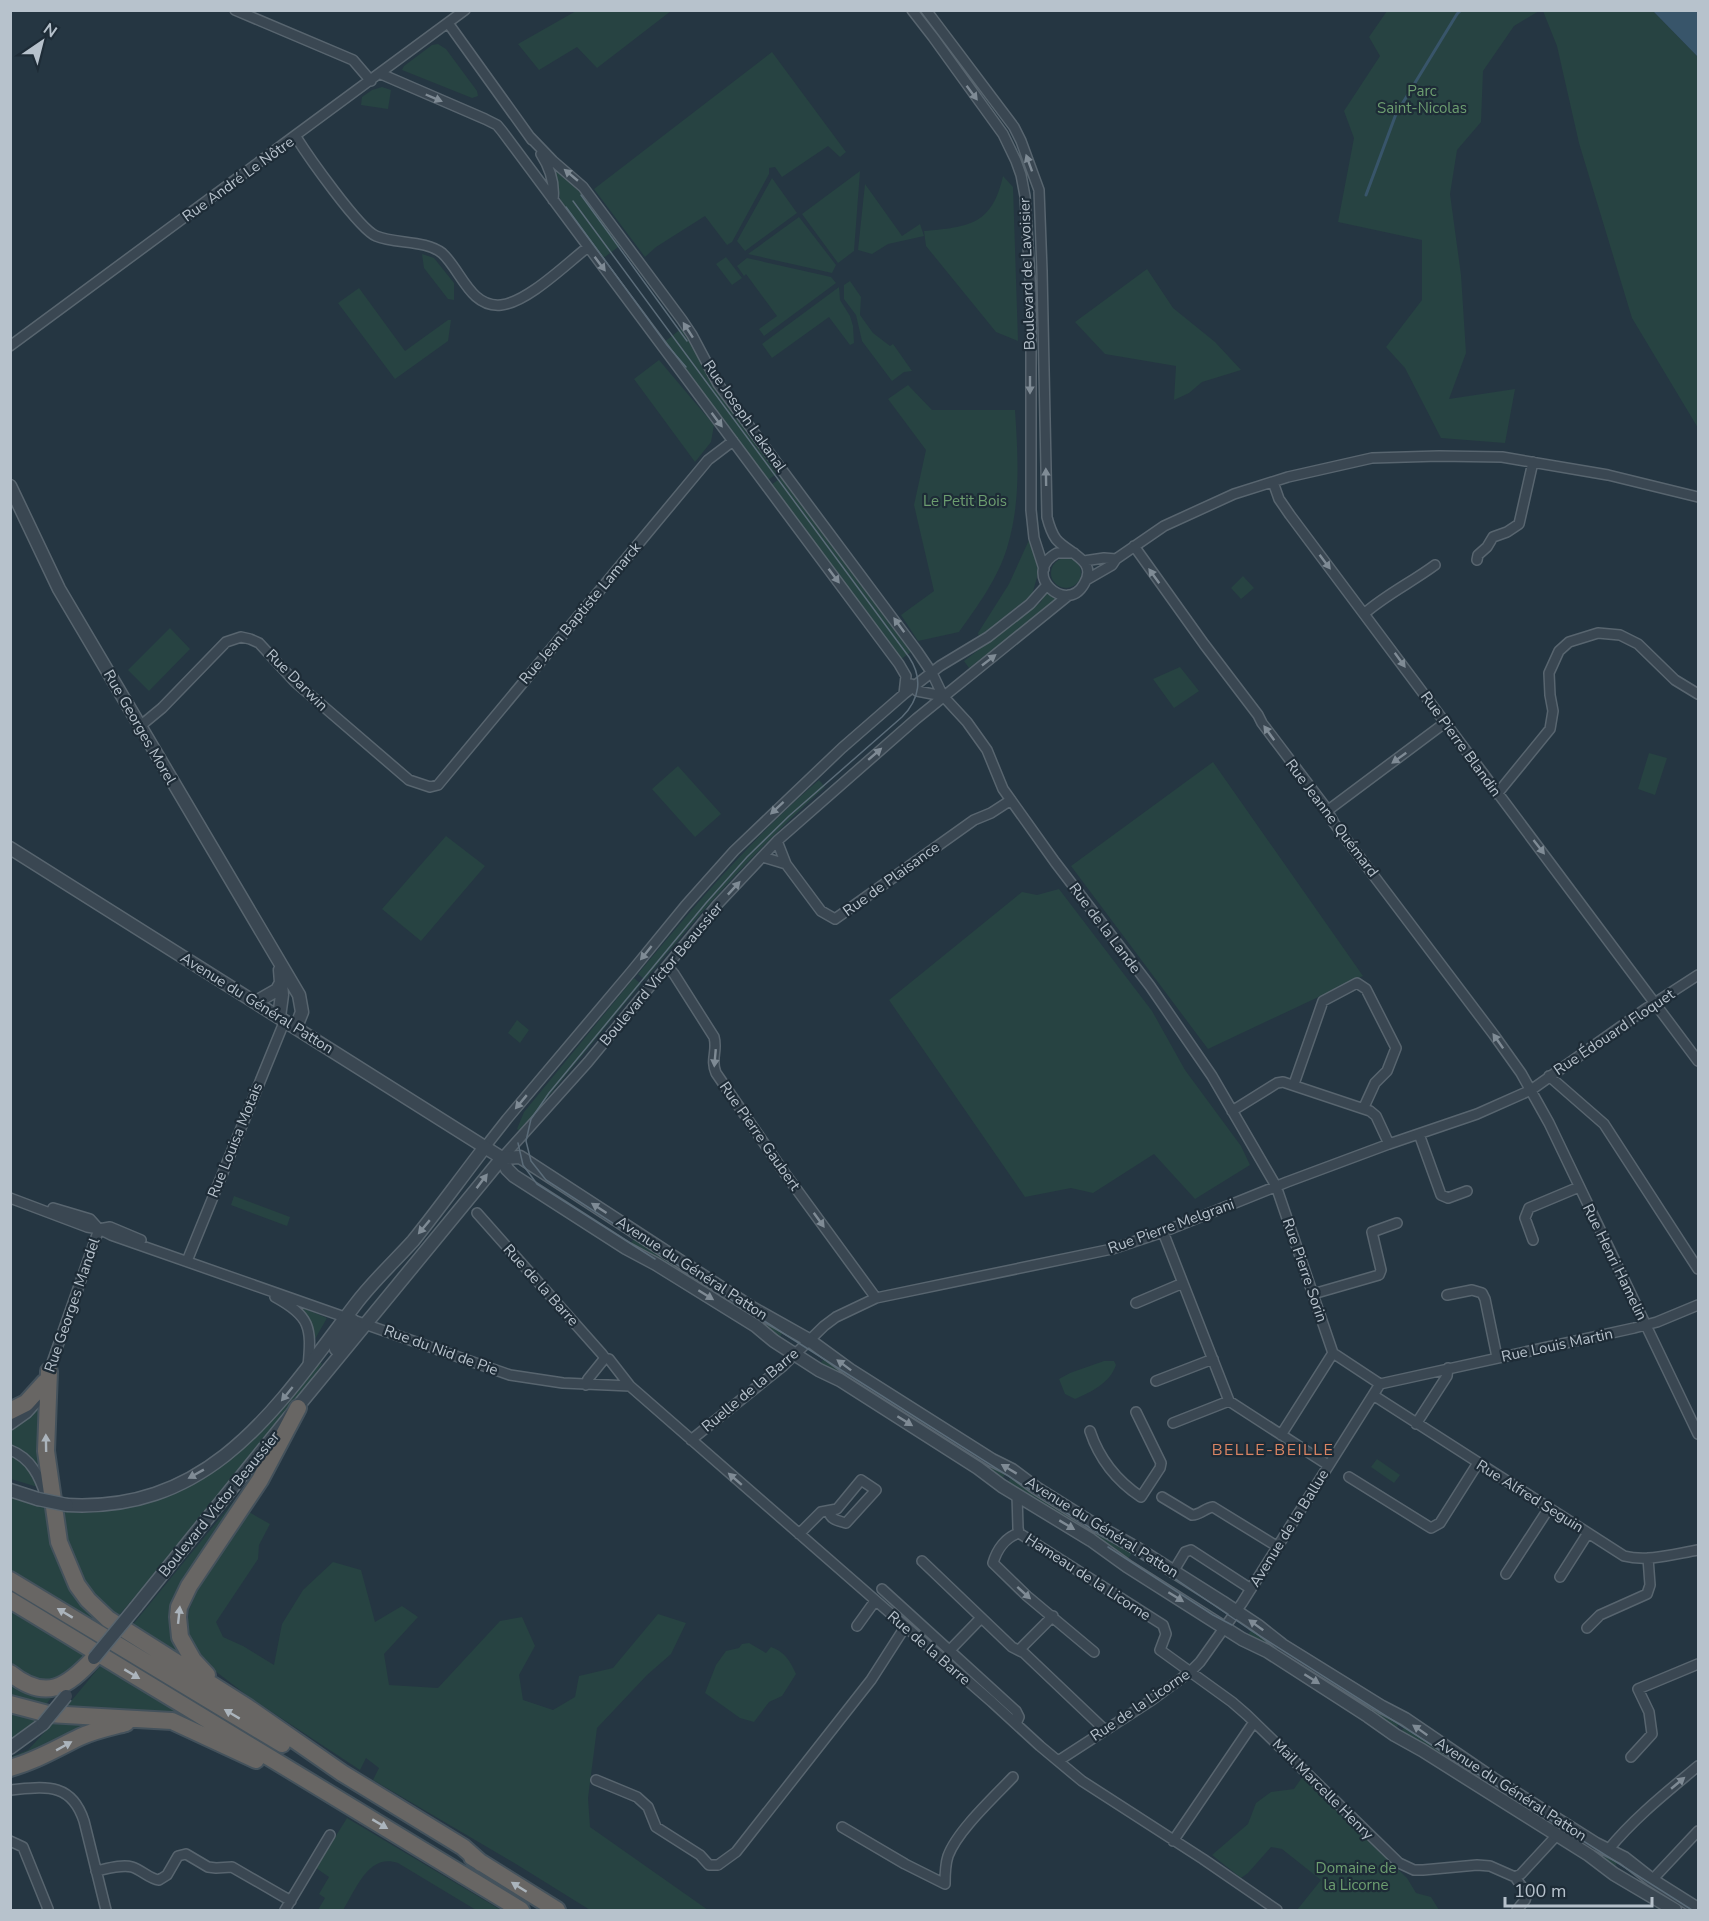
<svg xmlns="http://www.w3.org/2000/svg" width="1709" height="1921" viewBox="0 0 1709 1921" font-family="'Nunito Sans',sans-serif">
	<rect width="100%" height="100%" fill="#253642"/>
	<!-- green -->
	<path fill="#274342" d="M576 11V10L671 11 597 68 577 47 539 70 518 44Z
		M1387 11H1539L1514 26 1483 71 1481 122 1457 150 1450 194 1461 275 1466 353 1449 399 1515 389 1505 443 1441 438 1405 368 1386 347 1422 300V240L1338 222 1354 138 1344 111 1380 56 1369 37Z
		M1543 11H1653L1698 57V428L1632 318 1579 143 1557 46Z
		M438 44 446 49 477 91 478 96 472 98 402 70 404 66 432 45Z
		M772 52 846 152 840 157 828 146 782 177 775 167 769 168V174L732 242 727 245 705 216 656 247 645 257 594 189Z
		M382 87 391 90 388 109 361 105 362 97 372 90Z
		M552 165 577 185 621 245 602 259 562 206Z
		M860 171 854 251 838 263 802 214Z
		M1003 176 1013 187 1018 341 996 332 926 246 924 231C969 227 992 225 1003 176Z
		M772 178 797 213 745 251 737 241Z
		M865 184 902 236 920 224 924 236 888 244 872 254 858 250Z
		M799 217 836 265 832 273 748 254Z
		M422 254 434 258 454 283V300L448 299 424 268Z
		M726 257 742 278 732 285 716 264Z
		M747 258 831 277 836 283 764 336 759 329 777 316 746 274 744 276 737 266Z
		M1147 269 1173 308 1215 342 1241 370 1202 382 1189 393 1174 400 1176 366 1105 354 1075 322Z
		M850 281 861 297 860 315 873 333 890 346 893 344 912 371 904 372 892 381 862 341 856 315 844 299V285Z
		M839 287 840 300 850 316 853 326 854 343 850 345 829 317 772 358 762 344Z
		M359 288 405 351 448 320H451L448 341 395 379 338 303Z
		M682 328 709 377 779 472 768 480 685 369 663 343Z
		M659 360 714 425 711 442 695 462 634 379Z
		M908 385 932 410H1015C1018 456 1021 503 1007 548 998 578 977 607 959 632L918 641 901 615 934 591 914 505 926 450 888 399Z
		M782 477 911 652 900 660 771 485Z
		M1029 540 1039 570 1032 595 979 637 978 633 1009 584Z
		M1051 573a15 15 0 1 1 30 0a15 15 0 1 1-30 0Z
		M1243 576 1254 588 1241 599 1231 588Z
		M1046 592 1058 599 969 668 964 661 1041 602Z
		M170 628 190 649 149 691 128 670Z
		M1180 667 1199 691 1174 708 1153 679Z
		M1649 753 1667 758 1655 795 1638 789Z
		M1213 762 1363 976 1208 1049 1071 866Z
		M678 766 721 814 695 837 652 789Z
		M819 780 825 787C757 848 703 909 645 980L638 974C695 905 751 839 819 780Z
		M446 836 485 866 421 941 382 909Z
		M1059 889 1152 1011 1185 1070 1241 1146 1250 1165 1195 1199 1154 1154 1093 1193 1071 1188 1025 1197 889 1000 1022 892 1037 895Z
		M634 978 641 984 520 1131 517 1129 524 1112Z
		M517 1020 529 1030 520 1043 508 1033Z
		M234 1196 290 1217 287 1226 231 1205Z
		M637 1234 784 1331 779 1338 629 1246Z
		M303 1308 327 1318 315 1339 312 1325 301 1310Z
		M825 1357 1006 1472 1002 1480 820 1364Z
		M1104 1361H1114L1116 1365C1110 1383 1091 1392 1075 1399L1065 1394 1059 1379 1070 1373Z
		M320 1362 322 1364 297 1401 295 1400 241 1472 115 1620 73 1571 60 1510C80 1515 103 1512 123 1508 175 1498 224 1469 261 1432 282 1410 301 1385 320 1362Z
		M40 1404 41 1467 21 1449 11 1444 10 1429 32 1413Z
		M11 1454 29 1466 41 1488 11 1479Z
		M1377 1459 1400 1475 1394 1483 1371 1467Z
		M1012 1476 1134 1550 1126 1562 1007 1483Z
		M252 1479 182 1587 186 1659 130 1628Z
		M10 1497 46 1507 68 1580 208 1690 11 1571Z
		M247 1511 270 1524 259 1545 258 1559 216 1622 223 1637 243 1646 274 1665 282 1624 303 1590 333 1562 361 1570 375 1622 402 1606 418 1617 384 1654 389 1685 438 1688 500 1621 522 1617 535 1646 519 1675 523 1700 553 1710 575 1697 579 1676 613 1668 658 1614 686 1623 671 1654 647 1675 597 1728 588 1798 590 1827 708 1910H590L516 1864 373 1780 379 1768 366 1758 360 1770 249 1697 210 1667 193 1644 187 1628 189 1610 202 1579Z
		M10 1611 86 1656 76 1668 46 1685 10 1668Z
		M1252 1629 1400 1722 1395 1730 1247 1636Z
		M749 1643 766 1653 771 1647C785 1652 790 1661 796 1674L782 1696 769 1702 754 1722 740 1718 705 1693 716 1665 726 1651 739 1648 742 1644Z
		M101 1665 204 1728 63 1711Z
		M10 1681 51 1698 44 1707 11 1699Z
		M11 1708 38 1719 33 1727 11 1743Z
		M55 1721 100 1723 11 1764V1757L28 1750Z
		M1405 1726 1618 1861 1614 1868 1400 1733Z
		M1303 1776 1325 1800 1407 1878 1416 1893 1431 1897 1439 1910H1297L1321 1880 1282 1849 1271 1847 1248 1873 1241 1878 1212 1855 1248 1824 1256 1803 1271 1792 1294 1789Z
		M347 1818 501 1910H476L398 1863C368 1853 356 1890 343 1910H318L325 1898 319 1894 329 1877 316 1868Z"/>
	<!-- water -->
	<path fill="#38556a" d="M1653 11H1698V57Z"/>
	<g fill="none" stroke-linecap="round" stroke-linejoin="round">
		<!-- stream -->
		<path stroke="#38556a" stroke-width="3" d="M1366 195 1396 114 1457 14 1461 10"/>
		<!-- minor casing -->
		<g stroke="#58656f" stroke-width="12">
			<path id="minor" d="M235 10 353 60 371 81
				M912 10 933 37 1003 134 1016 161 1021 175 1025 196 1031 294V510L1034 538 1044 569
				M926 10 1014 127 1021 141 1039 190 1042 271 1047 517C1049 525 1051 532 1056 539 1067 553 1099 560 1084 584 1066 616 1020 573 1057 553H1074
				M448 23 532 140
				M381 74 485 119 497 125 502 131 899 664 906 676 904 694
				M296 137C308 156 359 229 376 236 395 244 426 240 442 253 461 270 470 308 501 305 528 302 566 264 588 247
				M530 137 553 161 583 187 682 320 692 335 718 384 917 651 932 673 943 696 967 722 987 750 1003 789 1055 862 1150 986 1212 1076 1276 1186 1333 1353
				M541 154C550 168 555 183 553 200
				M10 346 465 10
				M1273 482 1279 499 1290 515 1698 1061
				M1134 546 1204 644 1258 715 1262 723 1324 805 1334 823 1494 1035 1521 1073 1549 1123 1698 1434
				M1477 560 1478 555 1487 547 1493 537 1507 532 1519 524 1533 462
				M1084 561 1104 558 1116 559
				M1086 580 1112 565 1116 559 1164 526 1234 494 1288 477 1372 458 1439 456 1502 457 1608 475 1698 497
				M1365 613C1387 594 1412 582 1435 565
				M911 684 917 691 943 696
				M139 727 162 708 226 642 241 637 250 639 259 643 295 682 409 780 430 787 438 785 708 460 733 441
				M1497 794 1550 729 1553 711 1550 695 1549 673 1559 651 1569 642 1598 633 1620 635 1638 644 1675 680 1698 694
				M1327 811 1446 722
				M777 841 786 864 821 911 835 919 974 820 991 813 1011 800
				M763 857 786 864
				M667 966 674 974 714 1037C718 1051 710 1059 716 1073L781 1168 876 1298
				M1549 1076 1604 1124 1698 1269
				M1294 1084 1323 1001 1357 983 1366 989 1396 1048 1387 1071 1375 1083 1364 1107
				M1232 1111 1277 1083 1283 1082 1370 1111 1376 1116 1389 1144
				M1419 1134 1441 1195 1448 1198 1467 1191
				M485 1147 507 1119 631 972 685 906 734 851 842 748 904 694 940 666 988 637 1030 604 1047 585
				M502 1158 588 1062 717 905 777 841 916 719 1069 595
				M10 1198 87 1227 99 1229 111 1235 510 1375 563 1383 630 1386
				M53 1208 90 1219 99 1229
				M477 1213 602 1354 605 1358 609 1359 630 1386 992 1702 1040 1746 1082 1781 1203 1859 1277 1910
				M99 1229 110 1227 141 1240
				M1163 1232 1229 1401 1328 1465
				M1533 1240 1525 1218 1529 1208 1579 1187
				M187 1261 285 1020
				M1313 1294 1379 1275 1381 1270 1372 1232 1397 1223
				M1447 1295 1472 1290 1482 1293 1485 1299 1497 1357
				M275 1297C310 1316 312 1327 308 1366
				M1136 1303 1183 1283
				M1333 1353 1380 1384
				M48 1374 99 1229
				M1156 1381 1213 1359
				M1380 1384 1634 1328 1657 1322 1698 1305
				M586 1385 588 1379 605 1358
				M1373 1395 1624 1556C1648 1562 1674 1554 1698 1550
				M1173 1423 1229 1401
				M1416 1424 1447 1376 1448 1368
				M10 1425 27 1413 36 1403
				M1090 1431C1099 1458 1117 1481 1141 1497L1160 1468 1161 1463 1136 1412
				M1281 1435 1333 1353
				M691 1440 783 1366 824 1326 836 1317 876 1298 1112 1249 1163 1232 1287 1182 1389 1144 1477 1114 1531 1090 1647 1008 1698 975
				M10 1450C31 1458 40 1477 46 1497
				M1349 1477 1431 1528 1440 1523 1478 1463
				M1017 1494 1018 1528 1019 1533 1163 1625 1166 1634 1160 1650 1232 1702 1247 1715 1399 1863 1414 1870H1423L1477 1865 1490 1866 1515 1877 1521 1874 1557 1835
				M1162 1497 1192 1515C1200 1515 1205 1508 1213 1507L1278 1547
				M1019 1533C1006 1537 997 1549 993 1563L1027 1596 1094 1652
				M799 1534 821 1512 837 1509 861 1480 876 1490 846 1523C839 1521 830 1520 829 1511
				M922 1561 1012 1647 1024 1653 1105 1730
				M1173 1572 1185 1552 1191 1550 1251 1589
				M1506 1574 1549 1508
				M1560 1577 1588 1533
				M882 1589 1016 1711 1019 1717 1016 1724
				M857 1626 875 1601
				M1587 1628 1600 1615 1647 1594 1650 1585 1648 1558
				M950 1650 981 1618
				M1019 1650 1053 1616
				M1631 1757 1652 1734 1649 1712 1638 1689 1698 1664
				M1058 1761 1152 1700 1190 1672 1200 1662 1242 1603 1380 1384
				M596 1780 637 1797 648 1807 656 1827 700 1855 709 1865H718L736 1852 871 1680 905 1627
				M10 1790C44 1787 71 1781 84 1821L106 1910
				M842 1827 905 1864 945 1884C945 1875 945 1865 948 1856 957 1831 994 1797 1013 1777
				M10 1841 23 1847 48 1909 47 1910
				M1173 1841 1254 1722
				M1608 1850C1634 1818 1667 1792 1698 1766
				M96 1871C106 1869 122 1864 132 1867 142 1870 149 1879 159 1880L167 1875 178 1856 186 1854 208 1867 216 1868 232 1867 291 1901
				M1515 1877 1527 1894 1525 1900 1517 1910
				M1652 1880 1698 1831
				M285 1910 330 1835"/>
		</g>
		<!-- tertiary casing -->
		<g stroke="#58656f" stroke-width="15">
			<path id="tertiary" d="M10 486 59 589 299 995 302 1012 296 1027
				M10 848 502 1158 507 1169 514 1176 626 1248 656 1264 756 1326 774 1341 819 1370 840 1380 978 1468 1002 1486 1091 1540 1127 1566 1242 1639 1267 1651 1368 1716 1395 1735 1422 1750 1589 1855 1614 1874 1675 1910
				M256 1002 277 990 282 981
				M279 1017 282 995 280 970
				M502 1158 520 1157 752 1308 809 1340 850 1370 992 1460 1012 1470 1036 1488 1095 1525 1138 1549 1222 1602 1258 1626 1282 1645 1382 1707 1405 1719 1493 1779 1596 1844 1624 1858 1652 1880 1698 1909
				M336 1349 353 1326V1321L347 1316
				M10 1490 38 1499
				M67 1505C212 1513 278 1406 355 1305 372 1282 394 1262 413 1241 438 1210 461 1178 485 1147
				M136 1607 286 1421 502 1158
				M10 1748 43 1724"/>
		</g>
		<!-- trunk casing -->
		<g stroke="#44525c" stroke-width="20">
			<path id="trunk" d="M49 1371 46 1451 59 1542 77 1585 88 1600 108 1619 247 1707 342 1773 463 1847 481 1863
				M10 1411 26 1403 45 1382
				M10 1580 282 1744
				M10 1600 521 1910
				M10 1673C46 1702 67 1687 94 1658
				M207 1675 193 1660 180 1637 178 1617 179 1607 189 1586 260 1480 298 1408
				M10 1704 48 1714 172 1721 256 1760
				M10 1768C36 1761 57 1748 80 1737 95 1730 111 1727 126 1723
				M472 1857 557 1910"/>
		</g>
		<!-- minor -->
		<use href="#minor" stroke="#3a4752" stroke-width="9"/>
		<!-- tertiary -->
		<use href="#tertiary" stroke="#3a4752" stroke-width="12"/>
		<!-- trunk -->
		<use href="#trunk" stroke="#686664" stroke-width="16"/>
		<!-- tram -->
		<path stroke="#5b6c79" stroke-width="1.5" d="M581 195 687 341
			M573 201 909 657C923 678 920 699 902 717L789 816 747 857 706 903 549 1093 531 1119 526 1141 531 1161 546 1180 786 1335 1092 1529 1177 1580 1249 1629 1692 1910
			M566 207 667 345 686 367
			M518 1143 523 1165 537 1184 655 1259
			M1108 1547 1213 1615 1232 1625"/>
		<!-- tertiary-bridge casing -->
		<g stroke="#58656f" stroke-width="15" stroke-linecap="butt">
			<path id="tertiary-bridge" d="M38 1499 67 1505
				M94 1658 136 1607
				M43 1724 66 1696"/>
		</g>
		<!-- tertiary-bridge -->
		<use href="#tertiary-bridge" stroke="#3a4752" stroke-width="12"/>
	</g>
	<!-- one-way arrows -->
	<defs><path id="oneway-solid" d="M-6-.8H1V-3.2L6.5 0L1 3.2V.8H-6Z" transform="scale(1.5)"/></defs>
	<g fill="#7f8b95">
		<use href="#oneway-solid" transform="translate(972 93) rotate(53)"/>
		<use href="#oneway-solid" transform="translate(434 98) rotate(23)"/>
		<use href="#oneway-solid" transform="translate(1029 163) rotate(-110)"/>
		<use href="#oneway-solid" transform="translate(571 175) rotate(-140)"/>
		<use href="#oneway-solid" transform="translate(600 264) rotate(53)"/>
		<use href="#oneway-solid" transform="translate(688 330) rotate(-123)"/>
		<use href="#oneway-solid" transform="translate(1030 385) rotate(90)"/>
		<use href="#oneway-solid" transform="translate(717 420) rotate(53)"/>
		<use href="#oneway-solid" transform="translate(1046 477) rotate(-91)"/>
		<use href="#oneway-solid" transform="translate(1325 562) rotate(53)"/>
		<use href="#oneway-solid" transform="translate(834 576) rotate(53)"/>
		<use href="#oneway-solid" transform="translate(1154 576) rotate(-126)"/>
		<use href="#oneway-solid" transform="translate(899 625) rotate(-126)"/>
		<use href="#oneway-solid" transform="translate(989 660) rotate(-38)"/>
		<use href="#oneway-solid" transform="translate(1400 660) rotate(54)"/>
		<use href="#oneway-solid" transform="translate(1269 733) rotate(-126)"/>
		<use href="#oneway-solid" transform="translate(875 754) rotate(-41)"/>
		<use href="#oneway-solid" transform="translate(1399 758) rotate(144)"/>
		<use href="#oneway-solid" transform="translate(777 808) rotate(137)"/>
		<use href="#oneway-solid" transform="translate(1539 847) rotate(52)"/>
		<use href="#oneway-solid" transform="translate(734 888) rotate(-47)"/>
		<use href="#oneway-solid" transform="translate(646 953) rotate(129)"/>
		<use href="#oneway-solid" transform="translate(1498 1041) rotate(-125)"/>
		<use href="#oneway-solid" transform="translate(715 1058) rotate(95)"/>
		<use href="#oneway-solid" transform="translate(521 1102) rotate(130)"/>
		<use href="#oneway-solid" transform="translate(482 1181) rotate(-53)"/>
		<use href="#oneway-solid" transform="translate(599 1208) rotate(-147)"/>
		<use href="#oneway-solid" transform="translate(819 1220) rotate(54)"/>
		<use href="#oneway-solid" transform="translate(424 1227) rotate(130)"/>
		<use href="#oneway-solid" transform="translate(706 1295) rotate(32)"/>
		<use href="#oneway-solid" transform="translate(844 1365) rotate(-143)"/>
		<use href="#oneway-solid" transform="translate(287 1394) rotate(129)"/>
		<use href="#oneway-solid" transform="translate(905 1421) rotate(32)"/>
		<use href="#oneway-solid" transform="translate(1009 1469) rotate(-149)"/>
		<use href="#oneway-solid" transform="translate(196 1474) rotate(151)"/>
		<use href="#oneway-solid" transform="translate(735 1479) rotate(-139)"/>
		<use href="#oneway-solid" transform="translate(1067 1525) rotate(31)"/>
		<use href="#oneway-solid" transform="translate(1024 1593) rotate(42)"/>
		<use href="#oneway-solid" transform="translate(1176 1597) rotate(32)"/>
		<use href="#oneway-solid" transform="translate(1256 1625) rotate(-144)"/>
		<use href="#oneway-solid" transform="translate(1312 1679) rotate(32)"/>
		<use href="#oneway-solid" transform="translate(1420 1730) rotate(-145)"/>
		<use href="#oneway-solid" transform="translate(1678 1783) rotate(-40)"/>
	</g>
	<g fill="#abb4bc">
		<use href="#oneway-solid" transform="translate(46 1443) rotate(-91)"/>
		<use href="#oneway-solid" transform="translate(65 1613) rotate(-149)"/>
		<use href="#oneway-solid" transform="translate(179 1615) rotate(-84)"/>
		<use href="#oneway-solid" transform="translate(132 1674) rotate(31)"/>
		<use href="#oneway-solid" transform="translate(232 1714) rotate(-149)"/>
		<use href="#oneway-solid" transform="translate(64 1746) rotate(-29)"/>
		<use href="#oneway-solid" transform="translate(380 1824) rotate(31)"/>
		<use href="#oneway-solid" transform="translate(519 1887) rotate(-148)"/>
	</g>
	<g text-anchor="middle" stroke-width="4.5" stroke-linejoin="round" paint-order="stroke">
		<!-- park labels -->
		<g font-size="15" fill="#6d9e70" stroke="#1e2c37">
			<text x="1422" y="96">Parc<tspan x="1422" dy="17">Saint-Nicolas</tspan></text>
			<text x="965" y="506">Le Petit Bois</text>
			<text x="1356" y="1873">Domaine de<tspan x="1356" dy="17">la Licorne</tspan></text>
		</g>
		<!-- street labels -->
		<g font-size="15" fill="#b7c2cc" stroke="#1e2c37">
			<text transform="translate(238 179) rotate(-36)" y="5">Rue André Le Nôtre</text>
			<text transform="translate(1027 274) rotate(-92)" y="5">Boulevard de Lavoisier</text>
			<text transform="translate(745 416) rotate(55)" y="5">Rue Joseph Lakanal</text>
			<text transform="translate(580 613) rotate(-50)" y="5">Rue Jean Baptiste Lamarck</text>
			<text transform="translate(297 680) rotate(45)" y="5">Rue Darwin</text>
			<text transform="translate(140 727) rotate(60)" y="5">Rue Georges Morel</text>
			<text transform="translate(1461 744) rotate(54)" y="5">Rue Pierre Blandin</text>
			<text transform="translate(1332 818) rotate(53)" y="5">Rue Jeanne Quémard</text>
			<text transform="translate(891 879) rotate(-36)" y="5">Rue de Plaisance</text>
			<text transform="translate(1105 928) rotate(53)" y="5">Rue de la Lande</text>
			<text transform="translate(661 974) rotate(-50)" y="5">Boulevard Victor Beaussier</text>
			<text transform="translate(257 1003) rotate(32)" y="5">Avenue du Général Patton</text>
			<text transform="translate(1614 1032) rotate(-34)" y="5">Rue Édouard Floquet</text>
			<text transform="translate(760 1136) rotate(55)" y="5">Rue Pierre Gaubert</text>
			<text transform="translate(235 1140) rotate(-68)" y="5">Rue Louisa Motais</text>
			<text transform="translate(1171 1226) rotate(-20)" y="5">Rue Pierre Melgrani</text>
			<text transform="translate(1615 1262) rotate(64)" y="5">Rue Henri Hamelin</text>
			<text transform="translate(692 1268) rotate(33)" y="5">Avenue du Général Patton</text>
			<text transform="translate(1305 1270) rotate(71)" y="5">Rue Pierre Sorin</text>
			<text transform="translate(541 1285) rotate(48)" y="5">Rue de la Barre</text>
			<text transform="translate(72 1305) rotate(-71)" y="5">Rue Georges Mandel</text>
			<text transform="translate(1557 1345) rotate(-12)" y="5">Rue Louis Martin</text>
			<text transform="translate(441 1350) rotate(20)" y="5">Rue du Nid de Pie</text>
			<text transform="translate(750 1390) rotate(-40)" y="5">Ruelle de la Barre</text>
			<text transform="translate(1530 1496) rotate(32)" y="5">Rue Alfred Seguin</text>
			<text transform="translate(219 1504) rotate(-51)" y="5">Boulevard Victor Beaussier</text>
			<text transform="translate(1102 1527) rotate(32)" y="5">Avenue du Général Patton</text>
			<text transform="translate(1289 1528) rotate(-58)" y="5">Avenue de la Ballue</text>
			<text transform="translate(1088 1577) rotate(33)" y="5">Hameau de la Licorne</text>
			<text transform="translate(929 1648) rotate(41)" y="5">Rue de la Barre</text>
			<text transform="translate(1140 1705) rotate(-34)" y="5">Rue de la Licorne</text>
			<text transform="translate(1323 1789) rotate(45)" y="5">Mail Marcelle Henry</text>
			<text transform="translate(1511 1789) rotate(33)" y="5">Avenue du Général Patton</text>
		</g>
		<!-- neighbourhood labels -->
		<g font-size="16" letter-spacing="1.5" fill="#da8564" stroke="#1e2c37">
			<text x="1273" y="1455">BELLE-BEILLE</text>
		</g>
	</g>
	<!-- border -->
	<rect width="1709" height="1921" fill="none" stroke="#b7c2cc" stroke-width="24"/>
	<!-- north arrow -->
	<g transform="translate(42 42) rotate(35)" stroke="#1e2c37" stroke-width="4.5" paint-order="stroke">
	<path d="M0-4.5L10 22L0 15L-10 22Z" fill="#b7c2cc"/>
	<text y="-9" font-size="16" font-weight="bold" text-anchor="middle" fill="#b7c2cc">N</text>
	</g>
	<!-- scale -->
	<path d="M1505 1897v9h147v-9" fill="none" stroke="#b7c2cc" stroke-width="3"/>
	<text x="1514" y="1897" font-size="18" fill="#b7c2cc" stroke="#1e2c37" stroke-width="4.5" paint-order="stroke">100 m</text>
</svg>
